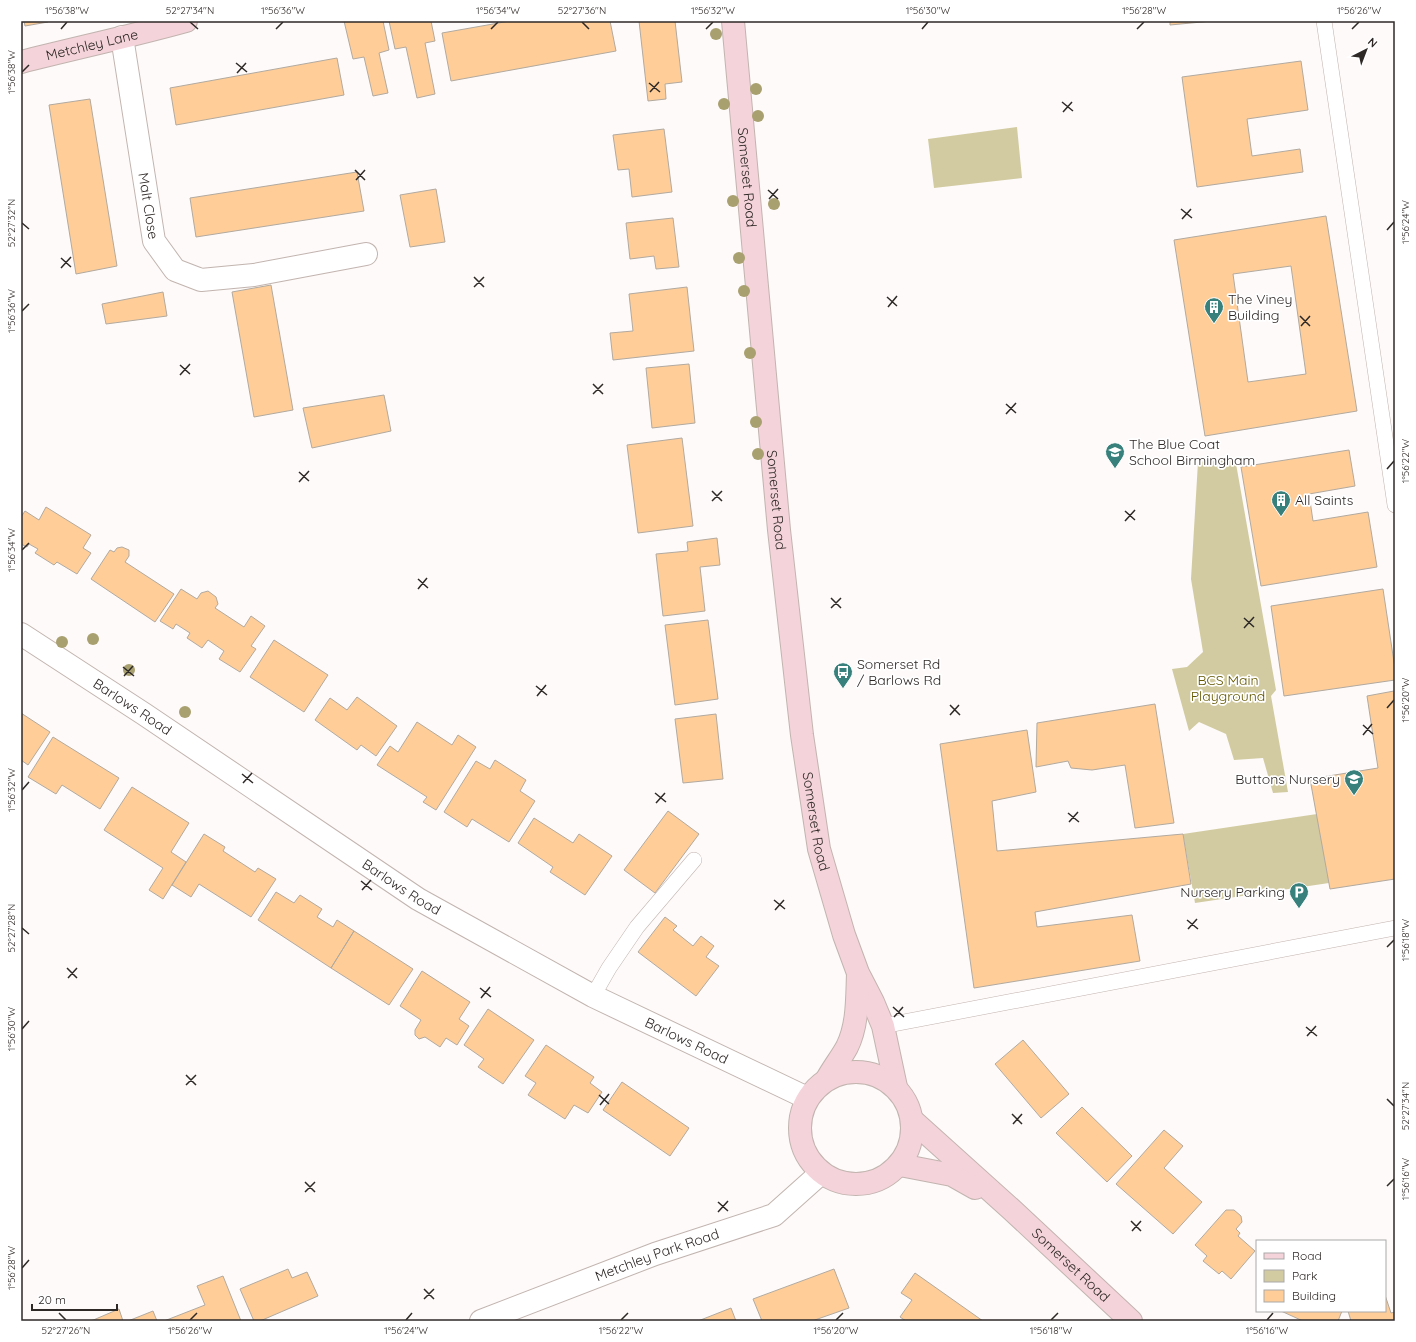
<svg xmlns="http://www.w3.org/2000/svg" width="1416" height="1342" viewBox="0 0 1416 1342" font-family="Quicksand,sans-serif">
	<rect width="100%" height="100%" fill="#fdfaf9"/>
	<!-- green -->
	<path fill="#d2cba1" d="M1017 127 1022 178 934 188 928 139Z
		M1235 458 1276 690 1271 696 1288 792 1273 793 1263 758 1234 760 1226 734 1199 722 1189 731 1172 669 1187 667 1203 652 1191 579 1198 462Z
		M1317 814 1329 883 1195 903 1183 834Z"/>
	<!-- building -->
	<path fill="#ffce98" stroke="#b2a99f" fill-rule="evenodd" d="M24 21H48V22L25 26Z
		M344 21H383L389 50 379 53 388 93 373 96 364 57 353 59Z
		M389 21H431L435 41 425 43 435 94 417 98 406 47 395 49Z
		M510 21H610L616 51 451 81 442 33Z
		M639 21H675L682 82 665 84 666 99 648 101Z
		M1170 21H1212L1170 25Z
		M337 58 344 95 176 125 170 88Z
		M1301 61 1308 110 1247 119 1252 156 1300 149 1303 172 1197 187 1182 77Z
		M90 99 117 266 76 274 49 105Z
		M664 129 672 192 632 197 629 169 618 170 613 135Z
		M357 172 364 211 196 237 190 198Z
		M436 189 445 242 410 247 400 195Z
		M1326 216 1357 411 1205 436 1174 240ZM1291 266 1306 374 1248 382 1233 274Z
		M673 218 679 267 656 269 654 256 630 259 626 223Z
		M271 285 293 410 254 417 232 292Z
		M687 287 694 351 613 360 610 333 633 331 629 294Z
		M163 292 167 316 106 324 102 304Z
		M689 364 695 423 652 428 646 368Z
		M384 395 391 431 312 448 303 408Z
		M682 438 693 526 638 533 627 445Z
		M1349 450 1355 486 1309 494 1313 521 1368 512 1377 567 1261 586 1241 467Z
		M46 507 91 535 83 548 91 553 77 574 57 562 54 565 35 553 38 549 29 544 27 547 21 544V517L25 511 39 520Z
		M717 538 720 565 700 567 705 611 663 616 656 554 688 551 687 542Z
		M122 547 129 550V556L125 562 174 594 155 622 91 579 110 550 114 552 117 548Z
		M181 589 197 599 201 593 208 591 216 597 218 604 215 608 244 627 251 616 265 626 251 646 256 649 240 672 219 659 224 651 208 640 202 648 187 638 190 633 176 624 173 629 160 621Z
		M1383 589 1395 669V680L1284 696 1271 606Z
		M708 620 718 699 675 705 665 625Z
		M274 640 328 675 304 712 250 677Z
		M1394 691 1395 879 1330 889 1310 779 1378 768 1367 696Z
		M357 697 397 726 376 756 361 745 357 750 315 720 330 698 347 710Z
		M1155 704 1174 823 1135 828 1125 765 1092 770 1071 768 1068 761 1036 767 1037 723Z
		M21 713 50 732 28 765 21 760Z
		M716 714 723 779 683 783 675 719Z
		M417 722 452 745 458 735 476 747 436 810 423 802 427 797 377 765 390 746 398 752Z
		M1027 730 1036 792 992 801 997 851 1183 834 1191 884 1035 912 1037 927 1132 915 1140 961 974 988 940 744Z
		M53 737 119 778 100 809 62 785 56 794 28 777Z
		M495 760 526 780 520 791 535 801 509 842 472 819 467 827 444 812 476 761 490 769Z
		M132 787 189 823 171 852 186 862 163 899 149 890 163 868 104 830Z
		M668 811 699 834 655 893 624 870Z
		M534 818 573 843 579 834 612 856 585 895 550 872 553 867 518 843Z
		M204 834 225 847 223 851 255 872 258 868 276 879 251 917 199 884 191 897 172 885Z
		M276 892 294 903 300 895 322 909 317 917 333 927 337 920 354 931 331 968 258 920Z
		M665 917 677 926 673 930 693 946 701 936 714 946 706 957 719 966 696 996 638 952Z
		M354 931 413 969 389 1005 331 968Z
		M422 971 470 1002 459 1019 469 1026 457 1045 446 1038 440 1047 425 1037 419 1039 415 1035V1030L421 1020 400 1006Z
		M488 1009 534 1040 503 1084 478 1067 484 1059 464 1045Z
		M1023 1040 1069 1094 1041 1118 995 1064Z
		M546 1045 594 1077 590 1083 602 1092 588 1113 574 1105 565 1119 528 1095 536 1083 525 1076Z
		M622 1082 689 1128 670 1156 603 1110Z
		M1082 1107 1132 1156 1107 1182 1056 1133Z
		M1164 1130 1183 1146 1164 1168 1202 1202 1173 1234 1116 1184Z
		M1226 1210H1234L1241 1216 1242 1222 1236 1229 1240 1233 1238 1236 1255 1251 1231 1279 1222 1271 1219 1274 1203 1261 1207 1256 1195 1245Z
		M288 1269 292 1278 307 1272 318 1296 260 1321H254L240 1289Z
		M834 1269 849 1308 812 1321H762L753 1299Z
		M915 1273 983 1321H906L900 1317 912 1300 901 1293Z
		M223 1276 241 1321H164L205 1305 197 1286Z
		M1385 1295 1391 1313 1395 1312V1321H1351L1348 1311H1385Z
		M731 1308 736 1321H698Z
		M119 1309 123 1321H91Z
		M153 1311 157 1321H128Z
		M1281 1311H1342L1338 1321H1303Z"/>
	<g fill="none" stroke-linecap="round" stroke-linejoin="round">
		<!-- lane casing -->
		<g stroke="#c2b4af" stroke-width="16">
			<path id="lane" d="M1324 21 1395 505
				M593 996 609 968 637 927 694 860
				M883 1026 1395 928"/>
		</g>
		<!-- street casing -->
		<g stroke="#c2b4af" stroke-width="24">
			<g id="street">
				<path id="s1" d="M122 37 154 241 175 270 201 280 254 275 366 254"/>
				<path id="s2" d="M21 634 144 714 418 899 593 996 807 1098"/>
				<path id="s3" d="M481 1321 655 1254 774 1215 821 1173"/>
			</g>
		</g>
		<!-- secondary casing -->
		<g stroke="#c2b4af" stroke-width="24">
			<g id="secondary">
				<path id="s4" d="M733 21 779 530 802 735 819 849 844 935 858 973 873 1002 883 1026 896 1087"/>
				<path id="s5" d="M21 62C76 48 132 36 186 21"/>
				<circle cx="856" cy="1128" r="56"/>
				<path d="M827 1079C833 1068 841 1058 847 1047 858 1025 857 998 858 974"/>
				<path id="s6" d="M912 1120 1011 1209 1131 1321"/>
				<path d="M900 1165 952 1175 975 1188"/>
			</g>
		</g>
		<!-- lane -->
		<use href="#lane" stroke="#fff" stroke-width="15"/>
		<!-- street -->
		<use href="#street" stroke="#fff" stroke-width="22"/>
		<!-- secondary -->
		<use href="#secondary" stroke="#f4d3da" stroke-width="22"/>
	</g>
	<!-- trees -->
	<g fill="#a9a070">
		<circle cx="716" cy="34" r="6"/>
		<circle cx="756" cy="89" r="6"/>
		<circle cx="724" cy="104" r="6"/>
		<circle cx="758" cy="116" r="6"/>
		<circle cx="733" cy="201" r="6"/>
		<circle cx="774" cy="204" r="6"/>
		<circle cx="739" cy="258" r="6"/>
		<circle cx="744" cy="291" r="6"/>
		<circle cx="750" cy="353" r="6"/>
		<circle cx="756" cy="422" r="6"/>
		<circle cx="758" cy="454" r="6"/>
		<circle cx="93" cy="639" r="6"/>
		<circle cx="62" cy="642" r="6"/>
		<circle cx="129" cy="670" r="6"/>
		<circle cx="185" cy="712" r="6"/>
	</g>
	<!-- ticks -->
	<path fill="none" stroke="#2e2927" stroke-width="1.5" d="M190 22 198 29M582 22 589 29M61 29 67 22M276 29 283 22M491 29 498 22M706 29 713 22M922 29 928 22M1137 29 1144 22M1352 29 1359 22M236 63 247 72M22 72 29 65M237 73 246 63M649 83 660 92M650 92 659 82M1062 102 1073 111M1063 112 1072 102M355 170 365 180M356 180 365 170M768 190 778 199M769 199 778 189M1181 209 1192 218M1182 219 1191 209M22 223 29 229M1387 230 1394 222M61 258 71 267M61 268 71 257M474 277 484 287M474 287 484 277M887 297 897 306M888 307 897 296M22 311 29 304M1300 316 1310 326M1301 326 1310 316M180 365 190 374M180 375 190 364M593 384 603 394M593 394 603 384M1006 404 1016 413M1006 414 1016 403M1387 469 1394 461M299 472 309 481M299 482 309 471M712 491 722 501M712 501 722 491M1125 511 1135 520M1125 521 1135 510M22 550 29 543M418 579 428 588M418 589 427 578M831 598 841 608M831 608 841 598M1244 618 1254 627M1244 628 1254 617M123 667 134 676M124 676 133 666M536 686 547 695M537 696 546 685M950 705 960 715M1387 708 1394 700M950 715 959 705M1363 725 1373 734M1363 735 1372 724M242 774 253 783M243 783 252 773M22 790 29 782M655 793 666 802M656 803 665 793M1068 813 1079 822M1069 822 1078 812M361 881 372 890M362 890 371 880M774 900 785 909M775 910 784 900M1187 920 1198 929M22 928 29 934M1188 929 1197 919M1387 947 1394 940M67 968 77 978M68 978 77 968M480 988 491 997M481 998 490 987M893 1007 904 1017M894 1017 903 1007M1306 1027 1317 1036M22 1029 29 1021M1307 1036 1316 1026M186 1075 196 1085M186 1085 196 1075M599 1095 609 1104M1387 1099 1394 1106M600 1105 609 1094M1012 1114 1022 1124M1013 1124 1022 1114M305 1182 315 1192M1387 1186 1394 1179M305 1192 315 1182M718 1202 728 1211M718 1212 728 1201M1131 1221 1141 1231M1132 1231 1141 1221M22 1268 29 1260M424 1289 434 1299M424 1299 434 1289M59 1313 66 1320M190 1320 197 1313M406 1320 412 1313M621 1320 628 1313M836 1320 843 1313M1051 1320 1058 1313M1267 1320 1273 1313"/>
	<!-- icons -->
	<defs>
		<g id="building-pin" transform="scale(1)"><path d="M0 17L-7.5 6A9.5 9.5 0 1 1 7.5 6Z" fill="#38807b" stroke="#fff"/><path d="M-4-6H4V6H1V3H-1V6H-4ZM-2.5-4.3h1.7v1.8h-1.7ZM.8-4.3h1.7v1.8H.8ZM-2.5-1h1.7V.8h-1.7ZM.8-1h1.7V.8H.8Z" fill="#fff"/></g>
		<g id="school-pin" transform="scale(1)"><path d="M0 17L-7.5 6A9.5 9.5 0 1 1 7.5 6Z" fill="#38807b" stroke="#fff"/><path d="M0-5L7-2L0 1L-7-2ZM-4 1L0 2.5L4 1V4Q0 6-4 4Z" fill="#fff"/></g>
		<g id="bus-pin" transform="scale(1)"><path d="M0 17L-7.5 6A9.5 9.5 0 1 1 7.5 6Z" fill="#38807b" stroke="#fff"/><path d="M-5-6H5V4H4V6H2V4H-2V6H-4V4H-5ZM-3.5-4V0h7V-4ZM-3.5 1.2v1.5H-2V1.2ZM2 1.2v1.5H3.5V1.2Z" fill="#fff"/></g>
		<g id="parking-pin" transform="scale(1)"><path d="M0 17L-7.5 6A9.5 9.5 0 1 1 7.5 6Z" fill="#38807b" stroke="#fff"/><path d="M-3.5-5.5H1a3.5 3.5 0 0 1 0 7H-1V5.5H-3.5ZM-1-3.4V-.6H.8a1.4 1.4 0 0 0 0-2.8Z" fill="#fff"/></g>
	</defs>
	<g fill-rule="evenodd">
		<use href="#building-pin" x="1214" y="307"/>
		<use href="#school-pin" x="1115" y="452"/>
		<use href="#building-pin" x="1281" y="500"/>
		<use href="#bus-pin" x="843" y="672"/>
		<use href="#school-pin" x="1354" y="779"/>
		<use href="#parking-pin" x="1299" y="892"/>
	</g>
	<g text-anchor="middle" stroke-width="3.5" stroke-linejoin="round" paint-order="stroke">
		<!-- street labels -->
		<g font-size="14" fill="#2e2927" stroke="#fff">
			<text dy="5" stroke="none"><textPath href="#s5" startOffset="73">Metchley Lane</textPath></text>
			<text dy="5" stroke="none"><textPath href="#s4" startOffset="157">Somerset Road</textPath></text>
			<text dy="5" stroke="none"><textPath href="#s1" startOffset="171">Malt Close</textPath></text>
			<text dy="5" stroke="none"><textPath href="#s4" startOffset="481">Somerset Road</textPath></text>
			<text dy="5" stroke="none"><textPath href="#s2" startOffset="133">Barlows Road</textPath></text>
			<text dy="5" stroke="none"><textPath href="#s4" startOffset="805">Somerset Road</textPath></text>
			<text dy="5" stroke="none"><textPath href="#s2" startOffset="457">Barlows Road</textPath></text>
			<text dy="5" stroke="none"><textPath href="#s2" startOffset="781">Barlows Road</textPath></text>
			<text dy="5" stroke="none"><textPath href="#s3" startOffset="188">Metchley Park Road</textPath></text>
			<text dy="5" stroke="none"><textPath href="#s6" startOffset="215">Somerset Road</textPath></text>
		</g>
		<!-- poi labels -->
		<g font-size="14" fill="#2e2927" stroke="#fff" text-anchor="start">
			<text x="1228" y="304">The Viney<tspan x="1228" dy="16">Building</tspan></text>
			<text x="1129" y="449">The Blue Coat<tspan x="1129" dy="16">School Birmingham</tspan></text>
			<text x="1295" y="505">All Saints</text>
			<text x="857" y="669">Somerset Rd<tspan x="857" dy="16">/ Barlows Rd</tspan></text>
			<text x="1340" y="784" text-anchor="end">Buttons Nursery</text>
			<text x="1285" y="897" text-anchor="end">Nursery Parking</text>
		</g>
		<!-- park labels -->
		<g font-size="14" fill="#645700" stroke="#fff">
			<text x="1228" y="685">BCS Main<tspan x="1228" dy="16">Playground</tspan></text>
		</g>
	</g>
	<!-- border -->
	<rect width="1416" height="1342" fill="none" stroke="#ffffff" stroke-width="44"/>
	<!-- legend -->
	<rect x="1256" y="1240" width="130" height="72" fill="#ffffff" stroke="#aba9a9"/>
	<rect x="1264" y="1253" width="20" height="6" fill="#f4d3da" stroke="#aba9a9"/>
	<text x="1292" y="1260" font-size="12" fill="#2e2927">Road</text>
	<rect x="1264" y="1270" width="20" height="12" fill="#d2cba1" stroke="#aba9a9"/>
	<text x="1292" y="1280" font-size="12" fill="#2e2927">Park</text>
	<rect x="1264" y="1290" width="20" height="12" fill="#ffce98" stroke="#aba9a9"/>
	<text x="1292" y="1300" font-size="12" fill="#2e2927">Building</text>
	<!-- north arrow -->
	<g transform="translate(1366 50) rotate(42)" stroke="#ffffff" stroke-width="3" paint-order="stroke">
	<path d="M0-3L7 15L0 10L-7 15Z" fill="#2e2927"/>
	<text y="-6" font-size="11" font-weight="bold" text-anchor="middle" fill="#2e2927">N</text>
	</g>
	<!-- scale -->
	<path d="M32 1304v6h85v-6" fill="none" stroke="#2e2927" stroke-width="2"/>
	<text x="38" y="1304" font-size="12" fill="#2e2927" stroke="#ffffff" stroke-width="3" paint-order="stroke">20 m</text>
	<rect x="22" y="22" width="1372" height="1298" fill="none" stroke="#2e2927" stroke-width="1.5"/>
	<g font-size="10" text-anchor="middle" fill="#2e2927">
		<text x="67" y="14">1°56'38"W</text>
		<text x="190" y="14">52°27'34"N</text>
		<text x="283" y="14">1°56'36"W</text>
		<text x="498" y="14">1°56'34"W</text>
		<text x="582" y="14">52°27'36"N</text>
		<text x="713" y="14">1°56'32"W</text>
		<text x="928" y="14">1°56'30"W</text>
		<text x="1144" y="14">1°56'28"W</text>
		<text x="1359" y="14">1°56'26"W</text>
		<text transform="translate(11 72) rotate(-90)" y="4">1°56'38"W</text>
		<text transform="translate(1405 222) rotate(-90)" y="4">1°56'24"W</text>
		<text transform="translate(11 223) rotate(-90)" y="4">52°27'32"N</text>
		<text transform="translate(11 311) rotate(-90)" y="4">1°56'36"W</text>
		<text transform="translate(1405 461) rotate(-90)" y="4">1°56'22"W</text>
		<text transform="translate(11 550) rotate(-90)" y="4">1°56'34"W</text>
		<text transform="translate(1405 700) rotate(-90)" y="4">1°56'20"W</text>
		<text transform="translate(11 790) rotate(-90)" y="4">1°56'32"W</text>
		<text transform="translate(11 928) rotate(-90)" y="4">52°27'28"N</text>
		<text transform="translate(1405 940) rotate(-90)" y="4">1°56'18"W</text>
		<text transform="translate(11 1029) rotate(-90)" y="4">1°56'30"W</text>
		<text transform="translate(1405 1106) rotate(-90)" y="4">52°27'34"N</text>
		<text transform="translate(1405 1179) rotate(-90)" y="4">1°56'16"W</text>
		<text transform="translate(11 1268) rotate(-90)" y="4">1°56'28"W</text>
		<text x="66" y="1334">52°27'26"N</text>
		<text x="190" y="1334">1°56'26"W</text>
		<text x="406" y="1334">1°56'24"W</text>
		<text x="621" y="1334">1°56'22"W</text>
		<text x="836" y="1334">1°56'20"W</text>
		<text x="1051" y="1334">1°56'18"W</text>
		<text x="1267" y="1334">1°56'16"W</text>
	</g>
</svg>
